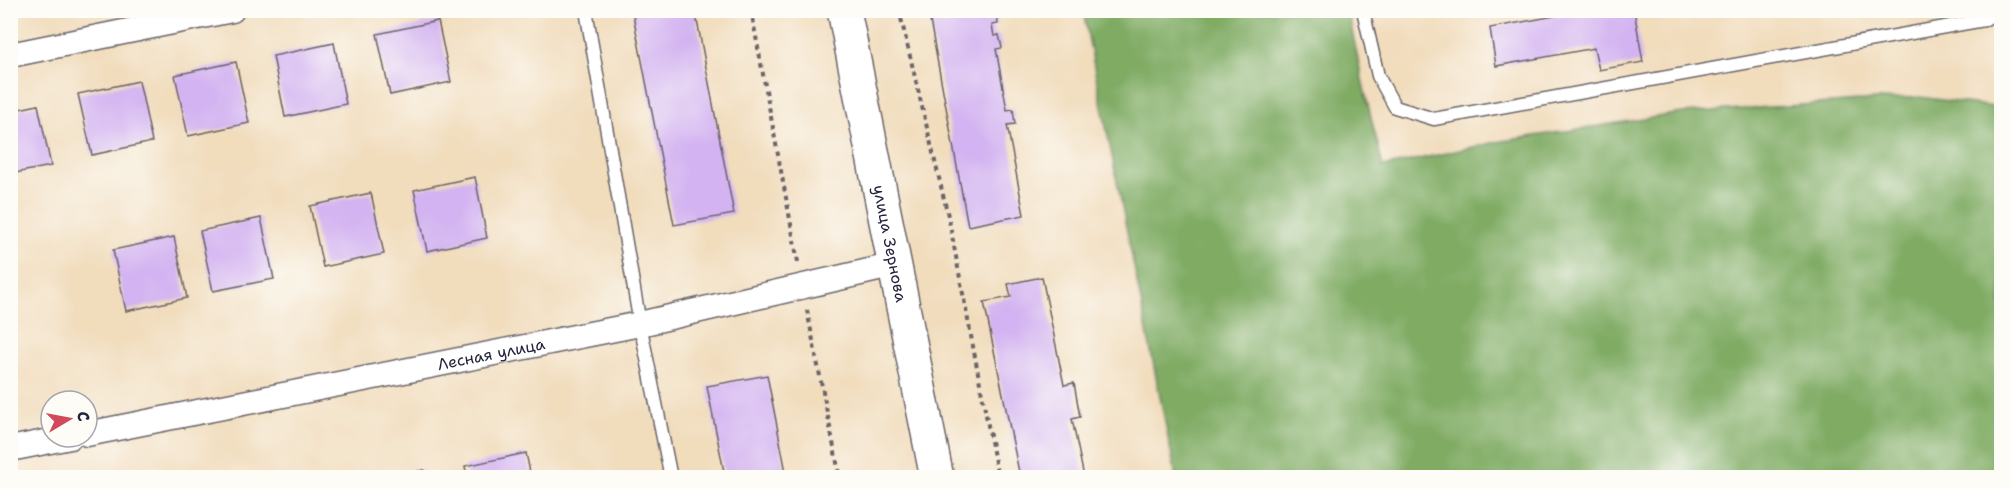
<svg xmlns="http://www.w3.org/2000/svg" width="2012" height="488" viewBox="0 0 2012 488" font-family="'Shantell Sans',sans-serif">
	<rect width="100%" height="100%" fill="#fdfcf7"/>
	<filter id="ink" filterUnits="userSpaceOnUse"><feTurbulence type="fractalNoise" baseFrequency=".0167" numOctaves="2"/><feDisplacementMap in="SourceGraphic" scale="12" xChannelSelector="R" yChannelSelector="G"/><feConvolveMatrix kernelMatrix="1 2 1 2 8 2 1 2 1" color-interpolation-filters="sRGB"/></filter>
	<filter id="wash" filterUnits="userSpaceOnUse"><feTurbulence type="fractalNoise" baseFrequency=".008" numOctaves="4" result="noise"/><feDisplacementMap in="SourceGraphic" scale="24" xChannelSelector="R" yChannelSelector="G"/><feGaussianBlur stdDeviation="1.35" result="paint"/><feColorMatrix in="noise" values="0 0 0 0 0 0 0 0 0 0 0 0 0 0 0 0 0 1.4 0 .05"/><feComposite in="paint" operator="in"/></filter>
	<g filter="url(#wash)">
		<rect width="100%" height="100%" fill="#f1dcbc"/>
		<!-- forest -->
		<path fill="#7fab63" stroke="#50664f" stroke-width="1.5" d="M1083 11H1348L1363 84 1383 167 1496 142 1682 113 1920 97 2001 108V477H1176Z"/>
		<g id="blocks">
			<!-- building -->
			<path fill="#d3b3f1" d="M632 10H695L734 214 674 225Z
				M928 10H996L998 24 992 25 994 36 999 35 1002 48 996 49 1007 110 1013 109 1015 124 1007 125 1024 215 968 226Z
				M1587 10H1634L1643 62 1599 70 1594 48 1496 66 1490 28Z
				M438 21 451 82 390 95 377 34Z
				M334 43 346 104 285 117 273 56Z
				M236 62 249 123 188 136 175 75Z
				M139 81 152 142 92 155 78 94Z
				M38 105 51 166 10 174V111Z
				M475 177 487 238 427 251 414 190Z
				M371 193 384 254 323 267 310 206Z
				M261 218 274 279 213 291 200 231Z
				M174 237 187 298 126 311 113 250Z
				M1042 277 1064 385 1074 383 1080 417 1072 419 1084 477H1020L984 302 1011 297 1008 284Z
				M767 375 787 477H725L707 386Z
				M526 453 531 477H467L465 466Z
				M424 470 425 477H393V476Z"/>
		</g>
	</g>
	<g filter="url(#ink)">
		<use href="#blocks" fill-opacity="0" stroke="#6a6368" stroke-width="1.5"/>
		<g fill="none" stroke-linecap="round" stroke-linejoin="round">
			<!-- lane casing -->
			<g stroke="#6a6368" stroke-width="15">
				<path id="lane" d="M586 10 640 324 671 478
					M1363 10 1378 76 1395 107 1434 119 1984 20 1999 10"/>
			</g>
			<!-- street casing -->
			<g stroke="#6a6368" stroke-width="27">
				<g id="street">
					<path d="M10 55 232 10"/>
					<path id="s1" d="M87 434 640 324 895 265"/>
					<path d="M10 449 70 437"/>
				</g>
			</g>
			<!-- secondary casing -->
			<g stroke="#6a6368" stroke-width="36">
				<g id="secondary">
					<path id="s2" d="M844 10 937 478"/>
				</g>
			</g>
			<!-- path -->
			<path stroke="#6a6368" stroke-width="4" stroke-dasharray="4.5 4.5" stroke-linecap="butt" d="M751 10 798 262
				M899 10 949 220 998 478
				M807 310 840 478"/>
			<!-- lane -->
			<use href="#lane" stroke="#fff" stroke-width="12"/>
			<!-- street -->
			<use href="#street" stroke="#fff" stroke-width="24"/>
			<!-- secondary -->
			<use href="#secondary" stroke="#fff" stroke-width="33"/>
		</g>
	</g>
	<g text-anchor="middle" stroke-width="5" stroke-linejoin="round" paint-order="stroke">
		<!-- street labels -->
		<g font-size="16" fill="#22223b" stroke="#fdfcf7">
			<text dy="6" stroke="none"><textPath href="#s2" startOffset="238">улица Зернова</textPath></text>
			<text dy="6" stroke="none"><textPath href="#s1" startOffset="412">Лесная улица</textPath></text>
		</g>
	</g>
	<!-- margin -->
	<rect width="2012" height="488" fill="none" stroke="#fdfcf7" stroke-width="36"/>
	<!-- north arrow -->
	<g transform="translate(69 419) rotate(80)"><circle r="28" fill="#fdfcf7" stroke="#a5a5ac" stroke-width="1.5"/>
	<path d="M0-4.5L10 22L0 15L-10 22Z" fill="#d1495b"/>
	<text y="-9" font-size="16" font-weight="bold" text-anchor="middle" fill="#22223b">С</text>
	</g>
</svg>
